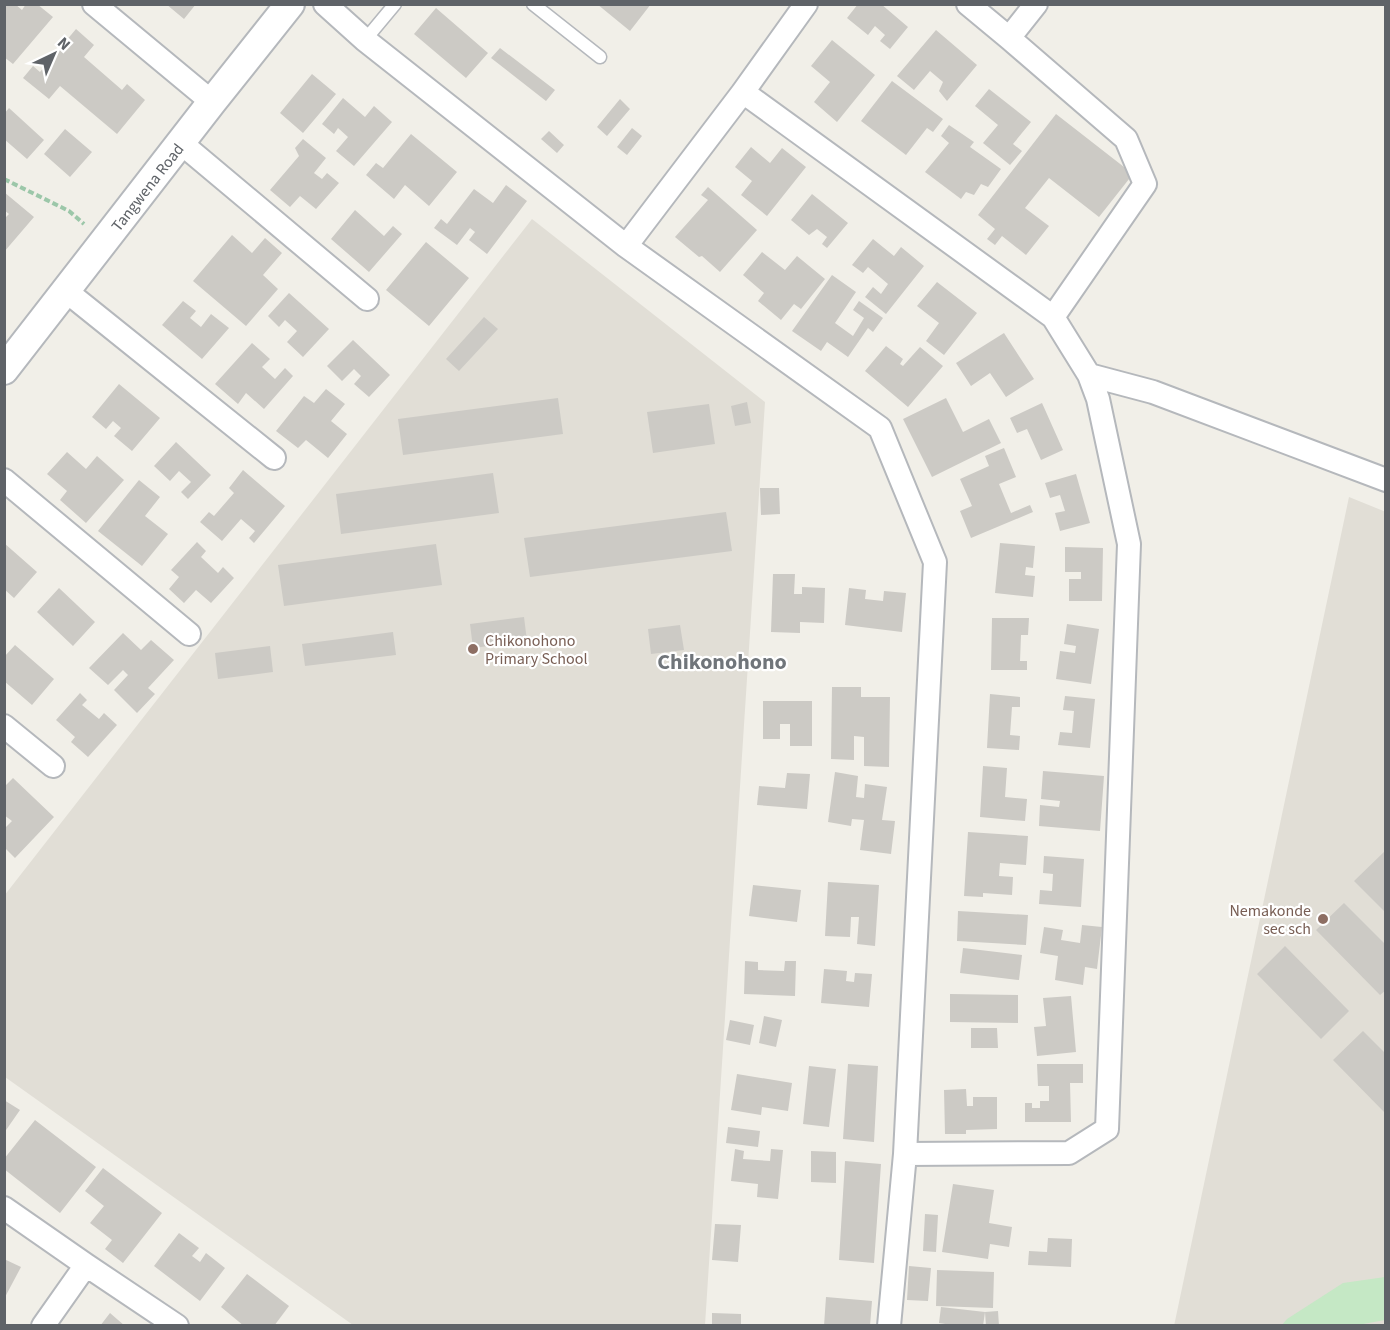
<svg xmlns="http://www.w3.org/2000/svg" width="1390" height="1330" viewBox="0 0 1390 1330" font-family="'Source Sans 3',sans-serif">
	<rect width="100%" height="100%" fill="#f1efe8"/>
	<!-- education -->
	<path fill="#e1ded6" d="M532 219 765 402 705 1325H353L5 1077 4 896Z
		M1349 497 1386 512 1385 1325 1174 1326Z"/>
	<!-- green -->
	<path fill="#c5e8c5" d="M1385 1277V1320L1358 1325H1282L1287 1319 1343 1283Z"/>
	<!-- building -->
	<path fill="#cccac5" d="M4 4H15L22 10 26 4H37L53 17 13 64 4 57Z
		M166 4H196L184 19Z
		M597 4H651L630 31Z
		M858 4H881L908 27 890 49 880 41 885 35 875 26 868 35 847 18Z
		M436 8 488 53 466 78 414 34Z
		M76 29 94 45 84 57 122 90 127 84 145 100 117 134 60 86 49 99 23 78 33 66 40 72Z
		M936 30 977 65 947 101 939 91 943 82 930 71 914 90 897 76Z
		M832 40 875 75 837 122 814 102 830 82 811 66Z
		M500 48 555 90 546 101 491 58Z
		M312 74 336 94 303 133 280 113Z
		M892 81 943 119 933 132 927 128 906 155 861 121Z
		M989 89 1031 122 1013 144 1022 151 1010 165 983 143 998 125 975 106Z
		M343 98 365 117 374 106 392 122 354 166 336 151 348 137 338 128 334 134 322 124Z
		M620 99 630 109 607 136 597 127Z
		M9 108 44 140 27 159 4 139V114Z
		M1056 114 1133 174 1099 217 1049 178 1025 208 1049 226 1026 255 1002 236 995 245 987 239 995 229 978 215Z
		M949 125 974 142 970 147 1001 169 988 187 981 184 974 195 966 192 961 199 925 172 949 143 941 136Z
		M632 128 642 136 627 155 617 147Z
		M65 129 92 152 70 177 44 154Z
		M549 131 564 145 557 153 541 139Z
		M411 134 457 172 429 206 405 185 394 199 366 175 376 163 383 168Z
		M303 139 326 158 314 173 322 179 327 173 339 183 316 209 300 196 290 207 270 190 299 156 295 148Z
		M751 147 770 163 782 148 806 167 767 216 741 195 752 181 735 167Z
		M506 185 527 201 487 254 469 240 475 232 470 228 457 245 434 228 441 219 447 224 474 189 493 203Z
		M708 187 757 230 720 272 702 256 699 257 675 237 708 200 701 195Z
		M4 192 34 217 4 252V219L9 214 4 210Z
		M812 194 848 223 827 248 822 244 827 237 817 229 809 235 791 220Z
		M355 210 384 236 393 226 402 234 369 272 331 239Z
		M232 235 252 253 265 238 282 253 263 275 278 289 246 326 193 281Z
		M873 239 894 256 901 247 924 266 886 314 865 297 873 287 881 294 888 284 868 267 863 273 852 265Z
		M426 242 469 278 429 326 386 290Z
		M762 252 785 270 797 256 825 279 801 309 794 304 781 320 758 301 764 293 743 275Z
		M832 275 856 292 835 323 853 336 864 318 853 310 859 301 883 318 873 332 868 328 848 357 827 342 821 351 792 331Z
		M937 282 977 313 944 355 926 341 939 323 917 306Z
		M289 293 329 329 303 357 287 342 297 331 285 320 279 327 268 316Z
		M183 301 196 311 190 318 201 327 211 314 229 328 202 359 162 325Z
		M484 317 498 329 459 371 446 359Z
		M1004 333 1034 379 1006 397 990 373 971 386 956 363Z
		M353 340 390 375 369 397 354 384 361 376 354 369 342 381 327 366Z
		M252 343 270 359 262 367 275 379 285 368 293 376 264 409 246 393 238 404 215 384Z
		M886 346 903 359 900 364 903 366 920 347 943 366 908 407 865 371Z
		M119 384 160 418 132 451 114 436 121 428 113 421 106 429 92 417Z
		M326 389 345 404 331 421 347 434 328 458 306 440 298 448 276 431 304 396 314 403Z
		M558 398 563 434 403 455 398 419Z
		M946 398 963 432 989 419 1001 443 932 477 903 419Z
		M747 402 751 423 735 426 731 406Z
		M1042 403 1063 450 1041 460 1027 429 1017 433 1010 418Z
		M709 404 715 444 653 453 647 412Z
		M176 442 211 475 188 499 181 492 191 482 179 471 170 481 154 466Z
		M1004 448 1016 477 999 484 1011 513 1030 505 1033 512 971 538 960 511 972 506 960 479 989 466 985 456Z
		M67 452 86 469 97 456 124 480 86 523 60 500 67 491 47 474Z
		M243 470 285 506 254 543 249 538 255 531 241 519 222 541 200 522 209 512 214 516 234 493 229 488Z
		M493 473 499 513 341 534 336 494Z
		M1076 474 1090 523 1060 531 1055 513 1065 511 1060 495 1050 498 1045 483Z
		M139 480 160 497 145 516 168 534 142 566 98 531Z
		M760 488H779L780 514 761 515Z
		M726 512 732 551 530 577 524 538Z
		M197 542 206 551 201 557 218 573 223 567 234 578 211 603 196 590 184 603 169 589 179 577 171 570Z
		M4 543 37 572 14 598 4 589Z
		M1000 543 1035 546 1033 568 1026 567 1025 575 1035 576 1033 597 995 593Z
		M436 544 442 585 284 606 278 565Z
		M1065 547 1103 548 1102 601H1069V579H1081V572H1065Z
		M773 574H795L794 594H802V587L825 588 824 623 800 622V633L771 632Z
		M59 588 95 622 73 646 37 612Z
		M849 588 866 590 865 599 883 601 884 591 906 593 902 632 845 625Z
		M524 617 527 641 473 648 470 624Z
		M992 618H1029L1028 635H1021L1020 661H1027V670H991Z
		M1067 624 1099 629 1091 684 1056 679 1060 651 1075 653 1076 646 1064 644Z
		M680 625 684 650 651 654 648 629Z
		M393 632 396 655 305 666 302 644Z
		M123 633 141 650 151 640 174 660 148 688 155 694 137 713 114 690 128 675 123 670 108 685 89 668Z
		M15 645 54 679 32 705 4 681V657Z
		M270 646 273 672 218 679 215 653Z
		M832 687H861V697H890L889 767 864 766V737L854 736V760L831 759Z
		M80 693 87 700 82 705 99 719 104 713 117 725 88 757 71 742 75 737 56 720Z
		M990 694 1020 697V707H1012L1010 735 1020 736 1019 750 987 748Z
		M1065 696 1095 699 1090 748 1058 745 1060 732 1072 733 1074 711 1063 710Z
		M763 701H812V746H790V724H780V739H763Z
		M983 766 1007 768 1005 797 1027 799 1025 821 980 817Z
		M1043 771 1104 776 1100 831 1039 826 1040 805 1059 807 1060 801 1041 799Z
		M835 772 858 776 856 797 864 798 865 784 887 787 882 820 895 821 891 854 860 850 864 820 852 819 851 826 828 822Z
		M787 773 810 774 807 809 757 805 759 786 785 788Z
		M13 778 54 817 15 858 4 847V829L12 821 4 815V787Z
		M968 832 1028 836 1026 865 1000 863 999 876 1013 877 1012 895 983 893V897L964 896Z
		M1386 850V913L1354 881Z
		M1044 856 1084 859 1081 907 1039 904 1040 890 1052 891 1053 874 1043 873Z
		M828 882 879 885 875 946 857 944 859 917H851L850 937 825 936Z
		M753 885 801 890 797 922 749 916Z
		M1344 903 1386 945V990L1380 995 1316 930Z
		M958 911 1028 915 1026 945 957 941Z
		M1082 925 1102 927 1097 969 1085 967 1083 985 1055 980 1058 956 1040 953 1044 927 1063 930 1061 940 1080 943Z
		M1285 946 1349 1011 1321 1039 1257 974Z
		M963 948 1022 955 1019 980 960 973Z
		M745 961 758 962V970L784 971 785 961H796L795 996 744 994Z
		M824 969 847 971 846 981 854 982 855 973 872 974 869 1007 821 1003Z
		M950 994 1018 995V1023L950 1022Z
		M1071 996 1076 1052 1037 1056 1034 1027 1046 1026 1043 998Z
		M764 1016 782 1020 776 1047 759 1043Z
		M730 1020 754 1025 750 1045 726 1040Z
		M971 1028H997L998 1048H971Z
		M1363 1031 1386 1054V1114L1333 1060Z
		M848 1064 878 1066 874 1142 843 1139Z
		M1037 1064H1083V1083H1070L1071 1122H1025V1103H1032V1108H1040V1101H1049V1086H1038Z
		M809 1066 836 1069 829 1127 803 1124Z
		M737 1074 792 1083 788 1111 762 1107 761 1115 731 1110Z
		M966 1089 967 1106H973V1097H997V1129L966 1130V1134H945L944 1090Z
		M4 1100 20 1110 4 1133Z
		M35 1120 96 1167 60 1213 4 1169V1159Z
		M728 1127 760 1131 758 1147 726 1143Z
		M735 1149 744 1151 743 1159 770 1161 771 1149 783 1150 778 1199 757 1197 758 1184 731 1181Z
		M811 1151 836 1152V1183L811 1182Z
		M845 1161 881 1164 874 1263 839 1260Z
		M103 1168 162 1213 123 1263 105 1249 112 1240 90 1223 104 1206 85 1191Z
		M953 1184 994 1190 989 1223 1012 1227 1009 1247 990 1244 988 1259 942 1252Z
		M925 1214 938 1215 936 1252 923 1251Z
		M715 1224 741 1225 738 1262 712 1260Z
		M179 1233 199 1248 192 1256 200 1262 206 1253 225 1268 200 1301 154 1266Z
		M1048 1238 1072 1239 1071 1267 1028 1265 1029 1251 1047 1252Z
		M4 1259 21 1267 4 1299Z
		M909 1266 931 1268 928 1301 907 1300Z
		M937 1270 994 1272 993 1308 936 1306Z
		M247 1274 289 1306 274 1326H244L221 1307Z
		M826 1297 872 1301 870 1326H824Z
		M941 1307 985 1312 998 1311 999 1326H986L985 1312 983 1326H958L939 1323Z
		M110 1313 125 1326H100Z
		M712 1313 741 1314V1326H712Z"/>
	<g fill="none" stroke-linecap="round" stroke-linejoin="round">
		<!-- service casing -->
		<g stroke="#b5b8bc" stroke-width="15">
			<path id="service" d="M533 4 600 57
				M365 40 395 4"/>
		</g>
		<!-- minor casing -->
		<g stroke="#b5b8bc" stroke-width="26">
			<path id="minor" d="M94 4 212 102
				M325 4 365 40 626 246 880 428 935 562 905 1154 889 1326
				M968 4 1009 38 1126 139 1145 184 1053 317
				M1009 38 1036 4
				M743 92 1053 317 1089 375 1153 392 1386 480
				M181 143 367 299
				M626 246 743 92 806 4
				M66 291 274 458
				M4 480 189 634
				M4 726 53 766
				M905 1154 1069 1153 1107 1129 1129 544 1098 399 1089 375
				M4 1208 86 1265 177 1326
				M43 1326 86 1265"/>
		</g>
		<!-- tertiary casing -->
		<g stroke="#b5b8bc" stroke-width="32">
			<path id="tertiary" d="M4 370 212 102 290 4"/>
		</g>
		<!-- path -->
		<path stroke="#9cc7a9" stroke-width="4" stroke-dasharray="6 3" stroke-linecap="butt" d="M4 179 69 211 84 224"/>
		<!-- service -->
		<use href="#service" stroke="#fff" stroke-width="12"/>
		<!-- minor -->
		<use href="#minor" stroke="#fff" stroke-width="22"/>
		<!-- tertiary -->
		<use href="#tertiary" stroke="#fff" stroke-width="28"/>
	</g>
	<!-- markers -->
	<g fill="#8d6e63" stroke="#fff" stroke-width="2">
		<circle cx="473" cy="649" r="6"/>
		<circle cx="1323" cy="919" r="6"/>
	</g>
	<g text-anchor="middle" stroke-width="4.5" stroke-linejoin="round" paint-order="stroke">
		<!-- street labels -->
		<g font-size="16" fill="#5f6368" stroke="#fff">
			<text transform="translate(147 187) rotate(-52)" y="6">Tangwena Road</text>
		</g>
		<!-- education labels -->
		<g font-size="16" fill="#785e54" stroke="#fff" text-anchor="start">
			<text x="485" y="646">Chikonohono<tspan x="485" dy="18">Primary School</tspan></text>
			<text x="1311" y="916" text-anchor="end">Nemakonde<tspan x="1311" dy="18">sec sch</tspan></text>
		</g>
		<!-- district labels -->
		<g font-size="22" font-weight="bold" fill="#70757a" stroke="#fff">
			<text x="722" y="669">Chikonohono</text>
		</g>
	</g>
	<!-- border -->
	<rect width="1390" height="1330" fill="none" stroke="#5f6368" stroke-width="12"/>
	<!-- north arrow -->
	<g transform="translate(54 54) rotate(44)" stroke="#ffffff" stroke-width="4.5" paint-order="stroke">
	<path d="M0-4.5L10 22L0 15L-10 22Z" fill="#5f6368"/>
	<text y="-9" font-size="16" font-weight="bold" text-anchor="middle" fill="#5f6368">N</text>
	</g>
</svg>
